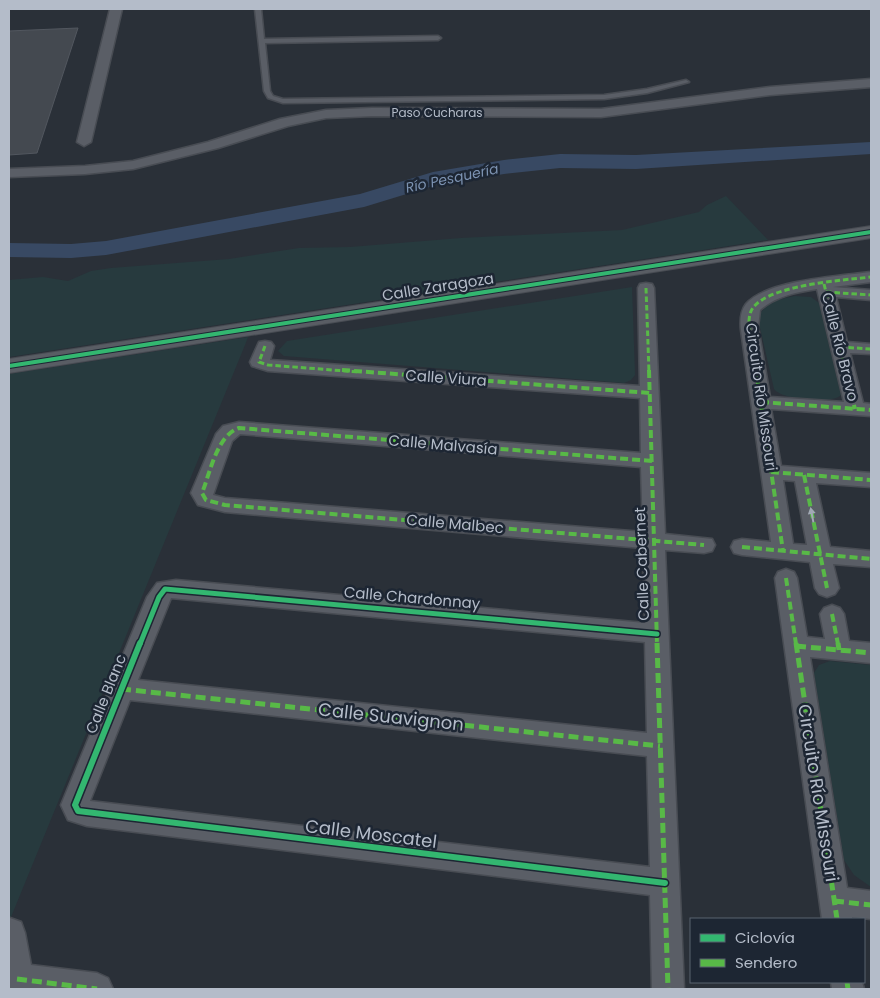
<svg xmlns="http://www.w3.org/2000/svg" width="880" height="998" viewBox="0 0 880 998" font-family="Poppins,sans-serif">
	<rect width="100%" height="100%" fill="#2a3038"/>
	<!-- green -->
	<path fill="#273a3e" d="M726 196 768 240 9 357V280L43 277 68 281 91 271 111 268 229 259 299 248 350 247 461 238 622 230 699 212 707 205Z
		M632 287 635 375 631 380 624 383 284 356 278 351 287 341Z
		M795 296 811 297 819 303 841 395C832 405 782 400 774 389L758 319C764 302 778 299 795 296Z
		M248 337 245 345 9 922V374Z
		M830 661 871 665V887L854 875 844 860 814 673 819 665Z"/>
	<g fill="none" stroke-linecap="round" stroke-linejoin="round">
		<!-- river -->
		<path fill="#384963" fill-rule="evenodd" d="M871 142V154L636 169 560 168 504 174 436 185 364 207 106 255 71 258 9 257V243L71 244 106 241 360 194 433 172 504 160 560 154 636 155Z"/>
	</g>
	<!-- building -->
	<path fill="#444950" stroke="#52575f" d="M78 28 37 153 9 155V31Z"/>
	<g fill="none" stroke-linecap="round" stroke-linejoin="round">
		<!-- lane casing -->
		<g stroke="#484c53" stroke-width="3">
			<path id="lane" d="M255 9H261L264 39 438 36 441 38 438 40 265 43 270 91 273 96 283 99 604 95 647 89 686 80 689 82 647 93 604 99 283 103 268 98 264 91Z"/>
		</g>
		<!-- street casing -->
		<g stroke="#484c53" stroke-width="3">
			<path id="street" d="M110 9H122L91 142 84 146 77 142Z
				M871 79V87L770 95 601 117 372 116 326 118 288 126 218 148 133 169 85 174 9 177V169L85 166 133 161 208 142 280 119 326 110 372 108 601 109 770 87Z
				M871 272V282L833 287 871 290V300L836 297 847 342 871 344V354L850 353 863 403 871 404V416L771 409 781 466 871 473V487L816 483 830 547 871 551V567L833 564 839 588 835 594 827 597 819 594 815 588 810 562 742 555 734 553 731 547 734 541 742 539 771 542 741 330C740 321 740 312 746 304 766 280 841 276 871 272ZM817 289 844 402 770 397 758 327 760 310C776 296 797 292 817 289ZM783 480 795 481 807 545 793 544Z
				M646 283 652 284 654 288 665 534 712 539 715 545 712 551 704 553 665 550 684 989H652L650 895 87 826 68 820 61 805 147 597 157 583 176 580 645 623 643 548 225 512 198 505 191 493 216 434 223 426 239 422 641 453 640 398 268 371 252 366 250 362 259 342 265 341 271 342 274 346 270 360 640 386 638 288 640 284ZM240 434 641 467 643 532 225 498 213 495 232 441ZM171 598 645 642 647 733 138 680ZM130 700 647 756 650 867 90 801Z
				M786 569 794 572 797 578 807 637 825 639 820 614 824 608 832 605 840 608 844 614 849 641 871 643V663L810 657 847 888 871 891V919L852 917V919H822L775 578 778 572Z
				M10 918 21 922 25 933 31 965 97 973 108 978 113 989H9Z
				M831 982H862L864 989H832Z"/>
		</g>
		<!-- secondary casing -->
		<g stroke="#484c53" stroke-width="2">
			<path id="secondary" d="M871 226V238L9 373V359Z"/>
		</g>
		<!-- lane -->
		<use href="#lane" fill="#5a5e66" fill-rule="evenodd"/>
		<!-- street -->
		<use href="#street" fill="#5a5e66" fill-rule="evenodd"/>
		<!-- secondary -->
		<use href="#secondary" fill="#595d64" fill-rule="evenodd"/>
		<!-- quiet-far2 -->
		<path stroke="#58b947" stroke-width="3" stroke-dasharray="5.5 3" stroke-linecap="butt" d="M824 284 846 372
			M646 288 649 372
			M826 292 871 295
			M265 346 259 362 268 365 359 372
			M840 347 871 349
			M756 372C754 356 746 329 750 314 757 285 846 280 871 277"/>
		<!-- quiet-far1 -->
		<path stroke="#58b947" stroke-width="4" stroke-dasharray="8 4" stroke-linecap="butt" d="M342 370 650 393
			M649 370 657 644
			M756 370 783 551
			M845 370 855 409
			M761 402 871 410
			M652 461 239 428C217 435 210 473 202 493L206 500 225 505 704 545
			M771 472 871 480
			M804 475 827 588
			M742 547 871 559
			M786 578 796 644
			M832 614 838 644"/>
		<!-- quiet -->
		<path stroke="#58b947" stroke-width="5" stroke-dasharray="10 5" stroke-linecap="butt" d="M657 643 668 989
			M796 643 837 919
			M838 643 839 650
			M796 646 871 653
			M121 689 660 746
			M834 901 871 905
			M17 979 97 989
			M847 982 848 989"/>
		<!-- cycleway-far2 casing -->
		<g stroke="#1d2633" stroke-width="6">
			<path id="cycleway-far2" d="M9 366 871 232"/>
		</g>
		<!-- cycleway-far1 casing -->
		<g stroke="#1d2633" stroke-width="8">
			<path id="cycleway-far1" d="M140 644 159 597 165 589 657 634"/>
		</g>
		<!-- cycleway casing -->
		<g stroke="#1d2633" stroke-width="9">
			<path id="cycleway" d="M140 643 75 805 78 811 665 883"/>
		</g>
		<!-- cycleway-far2 -->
		<use href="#cycleway-far2" stroke="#33b770" stroke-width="4"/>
		<!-- cycleway-far1 -->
		<use href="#cycleway-far1" stroke="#33b770" stroke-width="5"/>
		<!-- cycleway -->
		<use href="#cycleway" stroke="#33b770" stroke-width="6"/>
	</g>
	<!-- one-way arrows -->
	<defs><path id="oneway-solid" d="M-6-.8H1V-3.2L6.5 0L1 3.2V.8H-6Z" transform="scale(1.25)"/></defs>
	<use fill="#a2a9b5" href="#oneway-solid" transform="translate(812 515) rotate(-101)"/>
	<g text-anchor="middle" stroke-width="5" stroke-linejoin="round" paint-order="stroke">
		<!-- far-street labels -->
		<g font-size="12" fill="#b4bcc9" stroke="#1d2633">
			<text x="437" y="117">Paso Cucharas</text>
		</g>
		<!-- far-water labels -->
		<g font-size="14" font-style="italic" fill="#7c92b1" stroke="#1d2633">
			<text transform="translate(452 178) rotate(-12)" y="5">Río Pesquería</text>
		</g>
		<!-- street labels -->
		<g font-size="15" fill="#b4bcc9" stroke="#1d2633">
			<text transform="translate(438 287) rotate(-9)" y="5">Calle Zaragoza</text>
			<text transform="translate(840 347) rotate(76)" y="5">Calle Río Bravo</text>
			<text transform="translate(446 378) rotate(4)" y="5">Calle Viura</text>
			<text transform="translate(761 397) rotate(82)" y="5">Circuito Río Missouri</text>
			<text transform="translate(443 445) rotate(5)" y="5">Calle Malvasía</text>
			<text transform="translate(455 524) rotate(5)" y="5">Calle Malbec</text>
			<text transform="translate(642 564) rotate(-92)" y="5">Calle Cabernet</text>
			<text transform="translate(412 598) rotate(5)" y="5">Calle Chardonnay</text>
			<text transform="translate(106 694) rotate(-68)" y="5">Calle Blanc</text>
		</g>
		<!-- near-street labels -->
		<g font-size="18" fill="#b4bcc9" stroke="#1d2633">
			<text transform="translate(391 717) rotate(6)" y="6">Calle Suavignon</text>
			<text transform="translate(818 793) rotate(81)" y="6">Circuito Río Missouri</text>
			<text transform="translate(371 834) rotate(7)" y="6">Calle Moscatel</text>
		</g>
	</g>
	<!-- border -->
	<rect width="880" height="998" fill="none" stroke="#b4bcc9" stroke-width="20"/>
	<!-- legend -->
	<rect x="690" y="918" width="175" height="65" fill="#1d2633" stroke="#59626f"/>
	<rect x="700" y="934" width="25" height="8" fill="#33b770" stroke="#59626f"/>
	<text x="735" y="943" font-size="15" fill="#b4bcc9">Ciclovía</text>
	<rect x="700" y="959" width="25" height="8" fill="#58b947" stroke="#59626f"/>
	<text x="735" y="968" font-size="15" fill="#b4bcc9">Sendero</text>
</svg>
